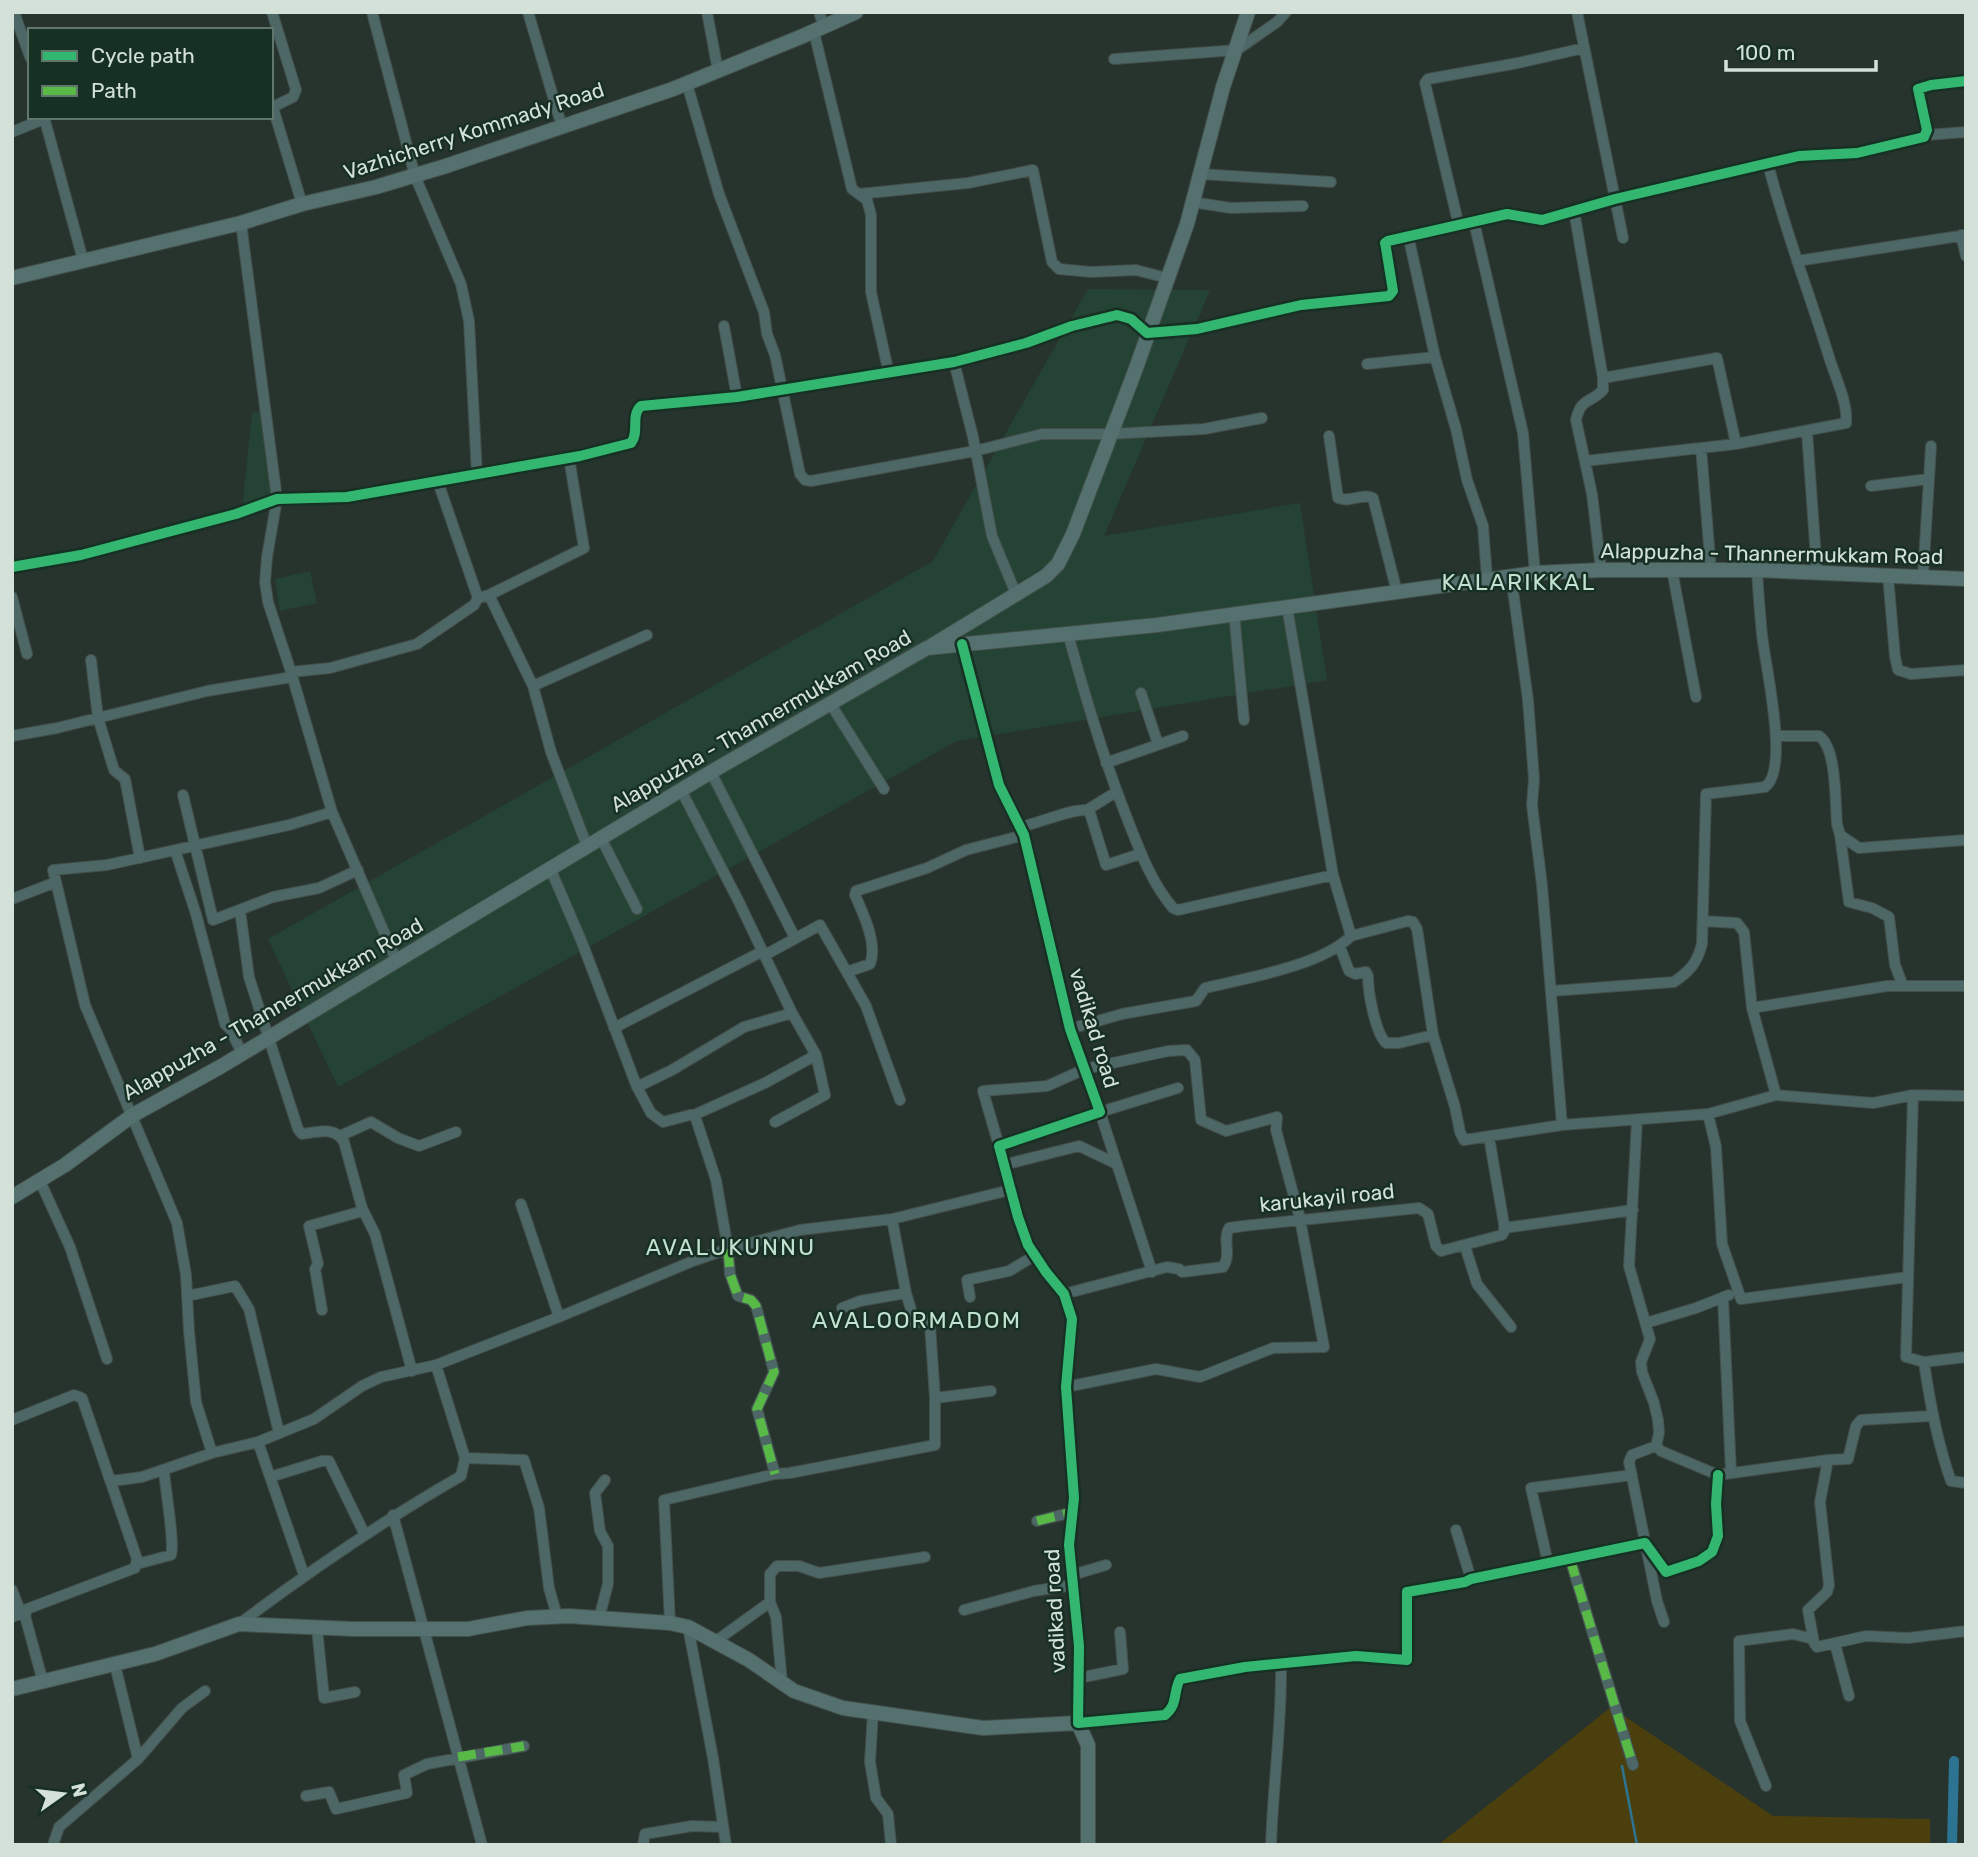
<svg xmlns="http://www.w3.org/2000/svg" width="1978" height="1857" viewBox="0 0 1978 1857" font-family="Rubik,sans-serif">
	<rect width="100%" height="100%" fill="#27342e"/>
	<!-- built -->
	<path fill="#244334" d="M1088 289 1210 290 1104 536 1300 503 1327 680 957 741 338 1087 268 939 933 561Z
		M266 409 279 497 242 511 252 413Z
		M310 571 317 603 280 611 275 579Z"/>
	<!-- green -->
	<path fill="#4b3f0e" d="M1611 1707 1773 1816 1930 1819V1845H1438Z"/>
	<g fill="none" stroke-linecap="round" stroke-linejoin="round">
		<!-- stream -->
		<path stroke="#2d7492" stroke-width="2.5" d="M1622 1766 1637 1845"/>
		<!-- canal -->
		<path stroke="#2d7492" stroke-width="10" d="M1952 1845 1954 1761"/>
		<!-- minor casing -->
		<g stroke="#434f49" stroke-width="12">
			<path id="minor" d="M14 12 30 57
				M272 12 296 90 293 97 275 106 274 111 302 204
				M372 12 415 176 461 284 469 321 477 475
				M528 12 562 127
				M707 12 718 71
				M819 12 824 27
				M1577 12 1623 238
				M814 32 852 189 867 200 871 215V292L889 374
				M1114 59 1237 50 1277 22 1286 12
				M687 84 719 194 764 312 767 334 775 355 800 474 805 480 811 481 975 451 1042 434H1110L1204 429 1262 418
				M44 117 83 260
				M12 132 44 119
				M1926 135 1966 132
				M1200 174 1331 182
				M859 194 968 183 1033 170 1052 262 1059 269 1091 272 1136 270 1167 278
				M1192 202 1231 208 1303 206
				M1574 211 1603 378V390C1590 404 1581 397 1576 420L1592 494 1601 570
				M1474 222 1523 433 1535 573
				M241 223 277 499 267 557 265 582 268 602 291 672 332 812 397 962
				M1459 226 1425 83 1428 79 1518 63 1584 48
				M1408 235 1435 357 1456 429 1467 480 1483 526 1487 578
				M1961 235 1966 256
				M1797 261 1966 235
				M724 326 737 397
				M954 362 973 437 992 536 1016 594
				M1367 364 1435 357
				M1603 378 1717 358 1736 444 1846 423C1848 403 1836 379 1830 360 1810 295 1785 231 1768 164
				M1807 432 1817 572
				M1329 436 1338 498C1350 503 1362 493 1373 498L1397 592
				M1701 448 1711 570
				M1585 461 1736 444
				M438 482 478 598 489 595 584 548 569 458
				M1871 486 1929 479
				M12 567 81 555 236 514 277 499 347 497 580 456 631 443C640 432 630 416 641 406L737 397 954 362 1026 343 1072 326 1117 315 1131 319 1147 333 1197 329 1301 305 1389 296 1393 291 1386 248 1385 243 1388 241 1507 214 1542 220 1615 199 1799 156 1857 153 1924 137 1927 130 1918 89 1931 85 1966 81
				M1672 570 1696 697
				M1888 575 1895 657 1898 670 1911 674 1966 670
				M1511 576 1528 700 1534 779 1532 805 1542 885 1562 1125
				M1923 577 1931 446
				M489 595 533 686 551 752 587 846
				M12 597 27 654
				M1234 613 1244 720
				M1068 634C1085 695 1102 754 1125 813 1138 846 1150 881 1173 908L1178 910 1333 875
				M962 644 999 785 1024 835 1070 1029 1100 1112 999 1146 1018 1217 1028 1245 1046 1272 1064 1294 1072 1319 1066 1387 1074 1498 1069 1545 1079 1646 1078 1723 1165 1715C1178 1705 1173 1692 1180 1679L1245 1667 1356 1656 1407 1660V1592L1465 1582 1471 1579 1645 1543 1666 1572 1699 1561 1712 1552 1718 1536 1716 1504 1718 1475
				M91 660 98 718 114 770 125 779 140 858
				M291 672 330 668 417 644 474 605 478 598
				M533 686 647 635
				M1141 693 1158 744
				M830 703 884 789
				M12 736 57 728 207 691 292 677
				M1777 736H1819C1837 748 1835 802 1837 824L1840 835 1859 848 1966 840
				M1106 763 1183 736
				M711 772 795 938
				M681 790 738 900 792 1013 816 1055 765 1083 694 1115
				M183 795 213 920 273 897 319 888 358 870
				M1087 810 1116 792
				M1020 827C1040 823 1070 809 1087 810L1090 813 1106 865 1140 854
				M1840 835 1849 902 1872 908 1889 917 1895 965 1903 986
				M601 838 637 909
				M175 850 196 914 225 1024 230 1029 242 1053
				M550 868 581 940 637 1087 651 1113 663 1122 690 1115H694L696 1119 716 1180 728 1249 730 1274 738 1296 751 1300 756 1306 774 1372 757 1409 775 1474
				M56 882 85 1005 177 1223 186 1275 189 1331 196 1402 212 1453 258 1442 314 1419 362 1386 381 1377 436 1365 559 1317 693 1261 728 1249 800 1230 892 1219 1010 1190
				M12 899 56 882 53 870 107 865 289 825 332 812
				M240 910 249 977 298 1129 302 1134C318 1132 335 1126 344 1142L362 1208 375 1234 412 1371
				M1703 921 1737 923 1744 932 1752 1008 1776 1095
				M1351 936 1408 921 1413 922 1417 929 1433 1035 1455 1107 1460 1132 1464 1140 1562 1125 1708 1114 1776 1095 1873 1103 1913 1095 1966 1096
				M1340 947 1349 971 1355 974 1366 972 1368 976C1368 992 1375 1032 1386 1043H1399L1433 1035
				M765 955 820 925 866 1006 900 1100
				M847 972 870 964C878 944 863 913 855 895L856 891 927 868 966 850 1024 835
				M1552 991 1674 982C1690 971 1697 963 1702 944L1706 794 1765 787C1790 770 1765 664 1762 635 1760 613 1758 591 1757 570
				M1752 1008 1887 986H1966
				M614 1028 763 951
				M1070 1029 1122 1014 1196 1001 1205 988C1246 978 1321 966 1351 936L1333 875 1287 607
				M637 1087 672 1070 744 1027 792 1013
				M1913 1095 1906 1357 1924 1362 1966 1357
				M1708 1114 1716 1147 1722 1244 1741 1299 1908 1277
				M1637 1120 1629 1266 1650 1339 1641 1362 1642 1372 1654 1403 1658 1420 1659 1433 1656 1446 1661 1451 1718 1475 1828 1460 1820 1502 1829 1585 1827 1592 1808 1610 1814 1643 1817 1647 1866 1636 1908 1638 1966 1631
				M775 1122 825 1095 816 1055
				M340 1136 371 1122 398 1138 419 1146 456 1132
				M999 1146 983 1091 1047 1086 1085 1069 1168 1051 1187 1050 1195 1060 1201 1120 1226 1131 1277 1117 1276 1130 1300 1219 1324 1347 1273 1348 1200 1377 1156 1369 1066 1387
				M1003 1165 1079 1146 1117 1164
				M40 1181 70 1247 107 1359
				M521 1204 559 1317
				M892 1219 906 1293 915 1323 927 1321 930 1325 935 1398 991 1391
				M1504 1228 1633 1210
				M1465 1246 1477 1284 1511 1327
				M1152 1272 1100 1112 1178 1088
				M1064 1294 1167 1267 1179 1269 1182 1272 1223 1267C1232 1254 1222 1240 1229 1228L1243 1226 1419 1208 1428 1214 1436 1246 1441 1251 1502 1235 1505 1230 1489 1137
				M187 1296 235 1286 249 1309 279 1433
				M970 1297 967 1280 1009 1271 1034 1256
				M1723 1297 1731 1473
				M842 1308 860 1301 906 1293
				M322 1310 315 1269 318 1264 309 1226 363 1211
				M1646 1323 1696 1308 1729 1295
				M1924 1362C1930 1404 1937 1442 1951 1481L1966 1483
				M12 1420 74 1395 82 1398 137 1559 135 1568 27 1609 25 1616 43 1682
				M258 1442 304 1575
				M1656 1446 1632 1455 1629 1462 1657 1601 1664 1622
				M465 1458 524 1460 539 1508 549 1588 557 1616
				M1828 1460 1848 1459 1856 1426 1861 1420 1931 1416
				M270 1477 322 1461H329L365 1535
				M112 1481 142 1477 212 1453
				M393 1515 482 1845
				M1037 1521 1073 1512
				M1456 1530 1471 1579
				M1570 1559 1633 1765
				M1548 1563 1531 1488 1632 1475
				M137 1564 171 1555C175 1542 165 1488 164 1470
				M1072 1575 1106 1565
				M12 1590 19 1608 25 1612 12 1617
				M964 1610 1034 1591 1073 1585
				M599 1618 608 1584V1546L600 1531 595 1493 605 1480
				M670 1623 664 1500 775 1474 790 1473 935 1445V1398
				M239 1624C311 1570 384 1520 461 1476L465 1458 436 1365
				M688 1627 713 1758 726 1845
				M317 1628 324 1698 355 1692
				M716 1641 770 1602
				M1835 1644 1849 1696
				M115 1665 138 1759
				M1079 1678 1123 1669 1120 1632
				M782 1683 776 1617 770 1602V1574L777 1566H799L819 1573 925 1557
				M873 1712 870 1762 876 1798 888 1814 891 1845
				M1766 1786 1740 1721 1739 1641 1793 1634 1813 1639
				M306 1796 329 1792 336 1809 407 1793 404 1775 427 1764 524 1746
				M53 1845 59 1827 138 1759 182 1708 205 1691
				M643 1845 645 1834 692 1826 723 1827
				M1271 1845C1273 1784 1282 1724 1281 1663"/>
		</g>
		<!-- major casing -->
		<g stroke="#434f49" stroke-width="16">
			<path id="major" d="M12 278 241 223 302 204 376 187 446 166 673 89 803 36 856 12
				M931 646 1046 576 1058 564 1073 534 1135 371 1187 224 1223 87 1248 12
				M12 1197 65 1165 133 1115 220 1067 711 772 927 648 1157 625 1535 573 1601 570H1757L1966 579
				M12 1689 155 1654 239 1624 354 1629H468L527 1618 569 1616 670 1623 688 1627 749 1660 794 1691 843 1708 983 1728 1078 1723 1088 1745V1845"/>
		</g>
		<!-- minor -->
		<use href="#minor" stroke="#4d6767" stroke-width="10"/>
		<!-- major -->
		<use href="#major" stroke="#547170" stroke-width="14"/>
		<!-- quiet -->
		<path stroke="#58b947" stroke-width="9" stroke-dasharray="18 9" stroke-linecap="butt" d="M728 1249 730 1274 738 1296 751 1300 756 1306 774 1372 757 1409 775 1474
			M1037 1521 1073 1512
			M1570 1559 1633 1765
			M458 1757 524 1746"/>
		<!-- cycleway casing -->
		<g stroke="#173024" stroke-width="15">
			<path id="cycleway" d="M12 567 81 555 236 514 277 499 347 497 580 456 631 443C640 432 630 416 641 406L737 397 954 362 1026 343 1072 326 1117 315 1131 319 1147 333 1197 329 1301 305 1389 296 1393 291 1386 248 1385 243 1388 241 1507 214 1542 220 1615 199 1799 156 1857 153 1924 137 1927 130 1918 89 1931 85 1966 81
				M962 644 999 785 1024 835 1070 1029 1100 1112 999 1146 1018 1217 1028 1245 1046 1272 1064 1294 1072 1319 1066 1387 1074 1498 1069 1545 1079 1646 1078 1723 1165 1715C1178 1705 1173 1692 1180 1679L1245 1667 1356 1656 1407 1660V1592L1465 1582 1471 1579 1645 1543 1666 1572 1699 1561 1712 1552 1718 1536 1716 1504 1718 1475"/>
		</g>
		<!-- cycleway -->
		<use href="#cycleway" stroke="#33b770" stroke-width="10"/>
	</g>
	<g text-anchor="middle" stroke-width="5" stroke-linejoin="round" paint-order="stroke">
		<!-- street labels -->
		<g font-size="21" fill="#d3e1d9" stroke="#173024">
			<text transform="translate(474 131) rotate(-18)" y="7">Vazhicherry Kommady Road</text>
			<text transform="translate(1772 554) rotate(1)" y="7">Alappuzha - Thannermukkam Road</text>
			<text transform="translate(761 721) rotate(-30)" y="7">Alappuzha - Thannermukkam Road</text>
			<text transform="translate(273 1009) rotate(-30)" y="7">Alappuzha - Thannermukkam Road</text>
			<text transform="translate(1094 1028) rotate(73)" y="7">vadikad road</text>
			<text transform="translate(1327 1198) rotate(-6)" y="7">karukayil road</text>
			<text transform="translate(1055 1611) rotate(-93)" y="7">vadikad road</text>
		</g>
		<!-- neighbourhood labels -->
		<g font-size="23" letter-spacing="2" fill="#c3e1d0" stroke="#173024">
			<text x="1519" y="590">KALARIKKAL</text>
			<text x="731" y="1255">AVALUKUNNU</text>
			<text x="917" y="1328">AVALOORMADOM</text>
		</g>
	</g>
	<!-- border -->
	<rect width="1978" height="1857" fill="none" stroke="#d3e1d9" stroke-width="28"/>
	<!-- legend -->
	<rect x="28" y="28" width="245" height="91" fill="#173024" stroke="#62776c" stroke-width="2"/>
	<rect x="42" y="51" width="35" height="10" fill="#33b770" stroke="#62776c" stroke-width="2"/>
	<text x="91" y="63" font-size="21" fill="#d3e1d9">Cycle path</text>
	<rect x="42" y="86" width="35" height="10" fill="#58b947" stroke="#62776c" stroke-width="2"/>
	<text x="91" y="98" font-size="21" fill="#d3e1d9">Path</text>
	<!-- north arrow -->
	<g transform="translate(63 1794) rotate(76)" stroke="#173024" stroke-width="5" paint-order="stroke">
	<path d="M0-5L12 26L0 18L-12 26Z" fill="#d3e1d9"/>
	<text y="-10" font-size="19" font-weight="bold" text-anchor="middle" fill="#d3e1d9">N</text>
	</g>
	<!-- scale -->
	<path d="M1726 60v10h150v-10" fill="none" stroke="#d3e1d9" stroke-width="3.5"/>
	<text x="1736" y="60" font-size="21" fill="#d3e1d9" stroke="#173024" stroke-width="5" paint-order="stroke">100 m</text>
</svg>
